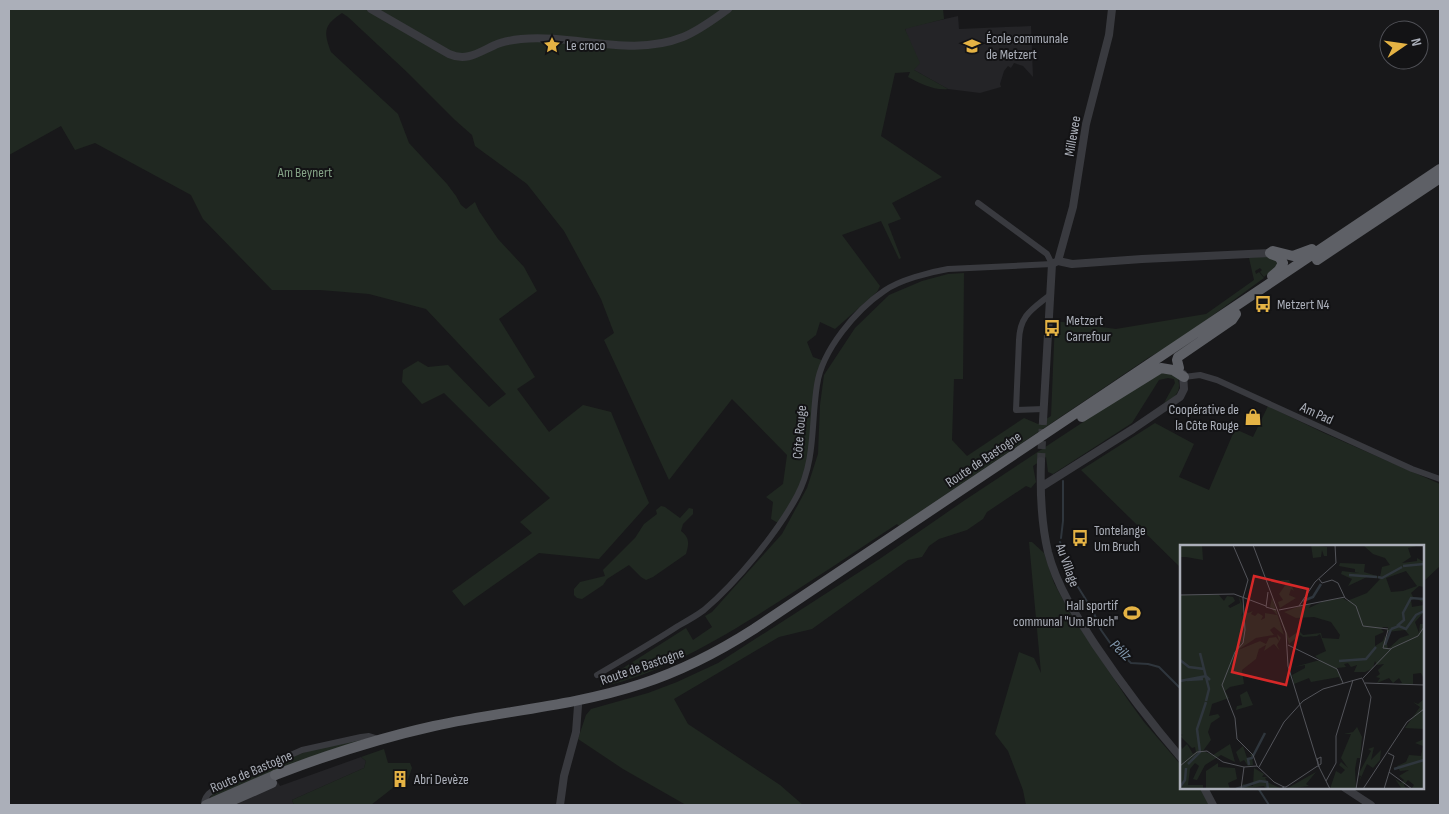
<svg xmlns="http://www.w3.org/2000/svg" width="1449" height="814" viewBox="0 0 1449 814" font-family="'Sofia Sans Condensed',sans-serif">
	<rect width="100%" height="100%" fill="#18181a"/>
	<!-- built -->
	<path fill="#242427" d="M958 16 959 29 1031 26 1033 77 1023 66 1014 63 1011 68 1008 66 1004 71 1000 84 1001 87 980 93 948 89 914 70 905 28Z
		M361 757 366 761 364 768 292 800 294 805H222L277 781 280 786Z"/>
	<!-- green -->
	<path fill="#202821" d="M9 9H943L944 19 905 29 920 63 914 70 948 89C935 91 919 83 908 77L910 72 895 73 881 136 942 177 892 203 901 219 888 224 901 258 899 259 881 221 842 235 880 286 877 292 835 329 820 322 816 335 807 342 813 357 824 361 817 382 806 475 780 524 771 519 773 502 766 497 783 484 787 455 732 399 669 480 604 340 614 333 601 299 564 231 527 184 475 146 472 135 455 120 408 73 348 17 342 13C324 25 323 31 331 52L398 114 409 143 447 184 456 196 461 205 466 209 475 202 479 211 498 239 524 267 537 291 499 319 535 377 517 389 549 432 583 405 611 412 649 503 599 559 539 553 464 606 452 591 532 533 520 522 550 498 444 393 422 404 402 382 403 370 418 361 428 367 448 365 489 407 506 394 426 309 369 294 320 290H272L203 219 191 195 95 143 75 150 61 126 9 155Z
		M1264 256 1275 258 1278 265 1264 277 1260 272 1262 270 1260 268 1255 271 1256 274 1259 272 1264 278 1176 342 1148 358 899 526 897 524C856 551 816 578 775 604 721 638 664 673 600 687L601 682 686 628 693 640 712 627 705 616 712 612 782 534 807 488 818 454 820 405 824 375 855 328 889 295 922 281 948 274 964 273 963 379H954L952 440 967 456 1024 418 1038 424 1051 416 1055 321 1116 329 1206 314 1254 280 1249 258Z
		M1169 371 1178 379C1182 393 1174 397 1164 403L1175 383 1174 379 1168 378 1159 380 1132 423 1053 474 1048 472 1046 457 1033 466 1036 482 1031 488 1026 486 987 512 983 519 967 530 939 539 929 546 922 557 908 560 812 629 779 637 674 699 688 724 780 785 803 805H686L623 769 578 739 586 715 591 709 648 693 677 682 718 663 881 558 965 500 1156 374Z
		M1268 406 1324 433 1440 484V566L1423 582V546H1182L1181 568 1081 470 1155 423 1194 444 1179 477 1209 490 1235 429 1253 437Z
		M661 506 665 507 680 518 689 508 693 509V514L683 524 681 531C690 538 689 544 686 554L653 577 646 580 641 577 629 565 607 579 603 585 582 599 577 598 574 595V589L580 582 605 576 603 570 635 538 644 524 657 514 656 510Z
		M1029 542H1032L1044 553 1054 583 1070 613 1128 700 1144 722 1181 765 1182 788H1201L1210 805H1026L1023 790 1008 751 995 734 1019 652 1034 658 1041 673Z
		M361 739V741L212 799 210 798 214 791 283 760 314 749Z
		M384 749 388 763H410L412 768 406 785 394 787 371 805H294L292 800 364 768 366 761 361 757Z"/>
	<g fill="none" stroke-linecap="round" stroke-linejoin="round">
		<!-- stream -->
		<path stroke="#2f363d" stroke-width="2" d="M1061 538 1063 521V481
			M1060 542 1074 581
			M1078 587 1093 611 1101 630 1113 647 1131 663 1148 664 1159 667 1182 690
			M1258 788 1269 805"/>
		<!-- tertiary-tunnel -->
		<path stroke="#35363a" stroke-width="8" stroke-dasharray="8 4" stroke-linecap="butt" d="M1041 461 1043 421"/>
		<!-- minor -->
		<path stroke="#393a3f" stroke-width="6" d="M1184 377 1200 375 1217 380 1412 469 1440 479
			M1044 409 1016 410 1019 340C1020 314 1033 309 1051 294
			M597 675C624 659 652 643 678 626 687 621 696 616 704 610 737 582 777 533 797 496 816 461 811 422 817 385 822 350 856 310 884 291 899 280 930 272 948 269L1052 264 1047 254 1043 251 978 203
			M204 805C204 795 211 792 218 787L302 750 361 737 369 736 379 739"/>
		<!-- tertiary -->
		<path stroke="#393a3f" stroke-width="8" d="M371 9 449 54C467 62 479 52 495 45 503 41 512 40 521 39 576 34 630 58 683 37 700 30 714 19 728 9
			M1058 261 1072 264 1142 259 1270 253
			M1043 421 1052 264 1058 261 1073 207 1086 124 1109 35 1112 9
			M1041 461C1040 491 1041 522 1048 552 1057 587 1077 617 1096 646 1123 686 1151 723 1182 759
			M1041 487 1133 429 1180 397 1184 389 1183 374
			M1204 788 1213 805
			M1345 788 1371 805
			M560 805 564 776 576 732 578 706"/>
		<!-- primary -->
		<path stroke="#55575d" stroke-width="10" d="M206 805 275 775
			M222 805 272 783"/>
		<!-- trunk -->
		<path stroke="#5e6066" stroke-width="10" d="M1270 253 1273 251 1293 256 1312 249
			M1271 254 1279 257 1283 263 1279 270 1272 276
			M1317 260 1440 178
			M1179 368 1177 360 1178 357 1232 320 1236 314
			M1082 417 1161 368 1173 370 1184 377
			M275 775C327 755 380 738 434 726 503 711 574 706 641 684 681 671 718 652 754 629L1440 169"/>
	</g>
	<!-- icons -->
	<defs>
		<g id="sight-bare" transform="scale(1.35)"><path d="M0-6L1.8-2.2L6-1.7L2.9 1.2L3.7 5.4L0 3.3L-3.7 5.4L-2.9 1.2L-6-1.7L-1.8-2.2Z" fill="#e5b344" stroke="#131315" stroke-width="2.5" paint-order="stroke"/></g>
		<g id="school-bare" transform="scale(1.35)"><path d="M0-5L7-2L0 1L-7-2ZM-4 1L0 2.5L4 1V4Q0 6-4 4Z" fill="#e5b344" stroke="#131315" stroke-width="2.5" paint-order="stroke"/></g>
		<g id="bus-bare" transform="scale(1.35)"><path d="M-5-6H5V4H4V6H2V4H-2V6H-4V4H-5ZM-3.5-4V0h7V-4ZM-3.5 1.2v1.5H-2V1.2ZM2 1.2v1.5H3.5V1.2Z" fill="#e5b344" stroke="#131315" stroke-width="2.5" paint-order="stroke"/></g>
		<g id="shop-bare" transform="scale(1.35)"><path d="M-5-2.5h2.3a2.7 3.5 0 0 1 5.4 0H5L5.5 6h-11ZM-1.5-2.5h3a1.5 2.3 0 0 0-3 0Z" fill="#e5b344" stroke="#131315" stroke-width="2.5" paint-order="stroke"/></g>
		<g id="stadium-bare" transform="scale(1.35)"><path d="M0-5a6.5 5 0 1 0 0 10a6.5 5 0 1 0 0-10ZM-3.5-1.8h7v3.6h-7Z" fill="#e5b344" stroke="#131315" stroke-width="2.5" paint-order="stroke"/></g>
		<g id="building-bare" transform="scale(1.35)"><path d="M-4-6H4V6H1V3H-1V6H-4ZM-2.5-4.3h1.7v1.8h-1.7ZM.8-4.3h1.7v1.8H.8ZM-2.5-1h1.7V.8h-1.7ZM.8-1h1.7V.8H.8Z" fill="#e5b344" stroke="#131315" stroke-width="2.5" paint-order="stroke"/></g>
	</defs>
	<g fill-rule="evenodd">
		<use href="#sight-bare" x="552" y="45"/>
		<use href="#school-bare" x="972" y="46"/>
		<use href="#bus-bare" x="1263" y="304"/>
		<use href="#bus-bare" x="1052" y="328"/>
		<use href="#shop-bare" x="1253" y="417"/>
		<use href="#bus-bare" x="1080" y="538"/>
		<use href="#stadium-bare" x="1132" y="613"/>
		<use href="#building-bare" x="400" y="779"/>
	</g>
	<g text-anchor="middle" stroke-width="4" stroke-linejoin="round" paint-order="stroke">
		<!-- poi labels -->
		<g font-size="14" fill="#abafb9" stroke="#131315" text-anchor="start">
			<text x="986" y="43">École communale<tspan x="986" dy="16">de Metzert</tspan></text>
			<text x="566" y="50">Le croco</text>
			<text x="1277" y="309">Metzert N4</text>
			<text x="1066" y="325">Metzert<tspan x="1066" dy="16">Carrefour</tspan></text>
			<text x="1239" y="414" text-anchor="end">Coopérative de<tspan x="1239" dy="16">la Côte Rouge</tspan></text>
			<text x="1094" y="535">Tontelange<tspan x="1094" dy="16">Um Bruch</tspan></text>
			<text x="1118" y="610" text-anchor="end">Hall sportif<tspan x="1118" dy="16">communal "Um Bruch"</tspan></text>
			<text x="414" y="784">Abri Devèze</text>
		</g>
		<!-- street labels -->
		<g font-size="14" fill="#abafb9" stroke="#131315">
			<text transform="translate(1072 136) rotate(-80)" y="5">Millewee</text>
			<text transform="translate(1317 413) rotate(25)" y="5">Am Pad</text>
			<text transform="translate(799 432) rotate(-85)" y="5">Côte Rouge</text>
			<text transform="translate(983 459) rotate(-34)" y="5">Route de Bastogne</text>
			<text transform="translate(1068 565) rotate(70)" y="5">Au Village</text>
			<text transform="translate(642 666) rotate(-19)" y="5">Route de Bastogne</text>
			<text transform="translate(251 771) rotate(-23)" y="5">Route de Bastogne</text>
		</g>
		<!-- park labels -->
		<g font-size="14" fill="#84a286" stroke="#131315">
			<text x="305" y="177">Am Beynert</text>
		</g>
		<!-- water labels -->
		<g font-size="15" font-style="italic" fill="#859bb1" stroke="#131315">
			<text transform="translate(1121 650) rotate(44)" y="5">Péilz</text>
		</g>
	</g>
	<!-- overview -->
	<g transform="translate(1180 545)">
		<rect width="244" height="244" fill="#18181a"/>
		<path d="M0 0H22L23 15 6 12H1L0 16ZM131 0 147 2V11H144L142 5 141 12 133 13ZM183 0H241L228 3 231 12 222 18 237 16V13L244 17V42L239 41 231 48 233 52 244 54 242 57 236 53 231 55 232 62 244 60V67L235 77 239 88 240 79H244V134L241 128 233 129V140L219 139 222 138 219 133 213 138 209 133 197 138 200 133 196 132 200 129 198 125 204 119 197 120 195 116 193 123 185 127H174L177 120 171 122 168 118 164 119 166 122 157 123 162 138 159 132 131 137 129 133 114 139 112 130 125 123V120L114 122 140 115 135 111 146 106 140 89 137 91 123 92 120 90 109 99 94 55 109 93 119 86 123 90 141 88 142 93 159 94 160 90 151 77 134 72 116 73 104 67 125 59H131L129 63 144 56 163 53 167 56 187 48 201 33 187 32 168 41 172 34 161 29 162 26 179 28 175 27V24L159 21 160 18 185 19 184 27 200 32 202 22 210 20 205 13 193 9ZM226 26 237 41 223 46 211 47 206 33ZM203 82H208L207 87 225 85 229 90 220 93 208 104 205 90 203 96 195 101V91L204 87 201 84ZM102 35H109L114 46 111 44 109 50 116 53 100 63 98 57 103 55 99 49 106 39 98 36ZM0 50H39L44 56 47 51 53 52 55 56 48 61 50 63 60 58 59 51 64 64 61 72 66 65 68 68 73 66 71 69 75 71 78 68 83 71 81 75 85 73V68L97 70 90 62 92 52 104 90 94 82 90 85 94 90 76 93 58 105 80 96 86 99 89 93 96 92 99 96 97 89 101 93 97 100 100 106 94 99 84 106 86 100 79 104 76 114 62 125 64 139 50 142 45 146 49 153 32 159 29 171 38 169 40 172 31 178 28 187 31 195 23 206 33 210 50 199 55 217 41 210 25 220 17 235 13 234 19 221 15 218 10 224 8 240H23V244H0V198L2 204 7 199 13 209 16 207 15 202 12 203 0 191 3 190 0 189ZM67 146 73 160 56 165 57 161 62 160 60 150ZM244 154V184L225 183 240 162 233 157 238 159ZM177 182 182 192 180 213H177L175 224 176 244H150L156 226 161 229 165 225 159 220 161 217 168 223 161 213 171 189H164L173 187ZM244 194V243H232L234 240 228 235 224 240 226 243 222 244 215 234 221 238 224 235 219 231 229 225 220 226 217 221 226 217 229 210 241 211 243 201 235 198ZM63 201 67 213H72L70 210 72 209 73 220 68 221 64 215 60 217 56 207ZM194 202 191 215 201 205 200 215 193 223 187 219 179 237 181 231 178 230 191 206 188 204ZM38 218V222L55 223 57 234 48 238 50 244H26V226ZM74 223 84 229 82 232H88L85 233 87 237 102 244H86L84 241 61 244 63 239 73 241ZM136 227 126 239 129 241 106 244Z" fill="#202821" fill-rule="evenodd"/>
		<path fill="none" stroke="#2f363d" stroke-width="2.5" d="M223 21 244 19M169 30 197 32M198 32 202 33 222 22M123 56 133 52 141 39M217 81 224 75 223 68 231 53 244 54M211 84 219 81 226 84 236 70 244 66M205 100 211 84M20 108 24 124M0 115 9 122 24 124 29 144 26 156M159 116 186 114 196 102M7 135 23 134M0 136 26 131 30 135M8 219 20 207 17 184 26 157M69 220 68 214 72 213 85 188M214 224 244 215M0 242 5 235 6 223M56 244 80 236 87 237 88 244"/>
		<path fill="none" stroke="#53545a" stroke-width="1" d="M53 0 68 35 63 53 65 85 63 98 55 107 42 140 55 173 57 194 73 210 77 221M73 0 106 88 108 121M139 34 142 38 152 35 158 38 165 53 176 61 183 81 208 84M88 47 86 62 96 65M0 50 54 49 86 61M119 61 135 37 156 18 155 0M99 65 165 52M208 85 203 103 211 104M108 100 157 124 163 138M108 121 139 222 150 244M183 133 212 103 238 91 244 82M185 138 244 140M0 221 17 207 27 206 43 217 64 222 77 221 94 237 104 242M79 222 104 177 123 156 143 144 182 133 191 152 176 244M209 227 232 244M146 236 156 218V191L173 135M61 244 64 222M103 244V242H106L136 222 141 219V212L137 214 138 217V219L139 222M183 244 227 177 244 164M204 244 214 211 208 208"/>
		<path fill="#d62828" fill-opacity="0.15" stroke="#d62828" stroke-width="2.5" d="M74 31 128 44 106 140 52 127Z"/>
		<rect width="244" height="244" fill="none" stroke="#abafb9" stroke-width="2.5"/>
	</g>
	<!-- border -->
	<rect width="1449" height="814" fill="none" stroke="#abafb9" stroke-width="20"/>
	<!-- north arrow -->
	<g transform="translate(1404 45) rotate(77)"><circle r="24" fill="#131315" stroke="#505157"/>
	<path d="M0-4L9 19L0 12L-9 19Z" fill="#e5b344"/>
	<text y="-8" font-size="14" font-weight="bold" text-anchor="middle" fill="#abafb9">N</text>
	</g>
</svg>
